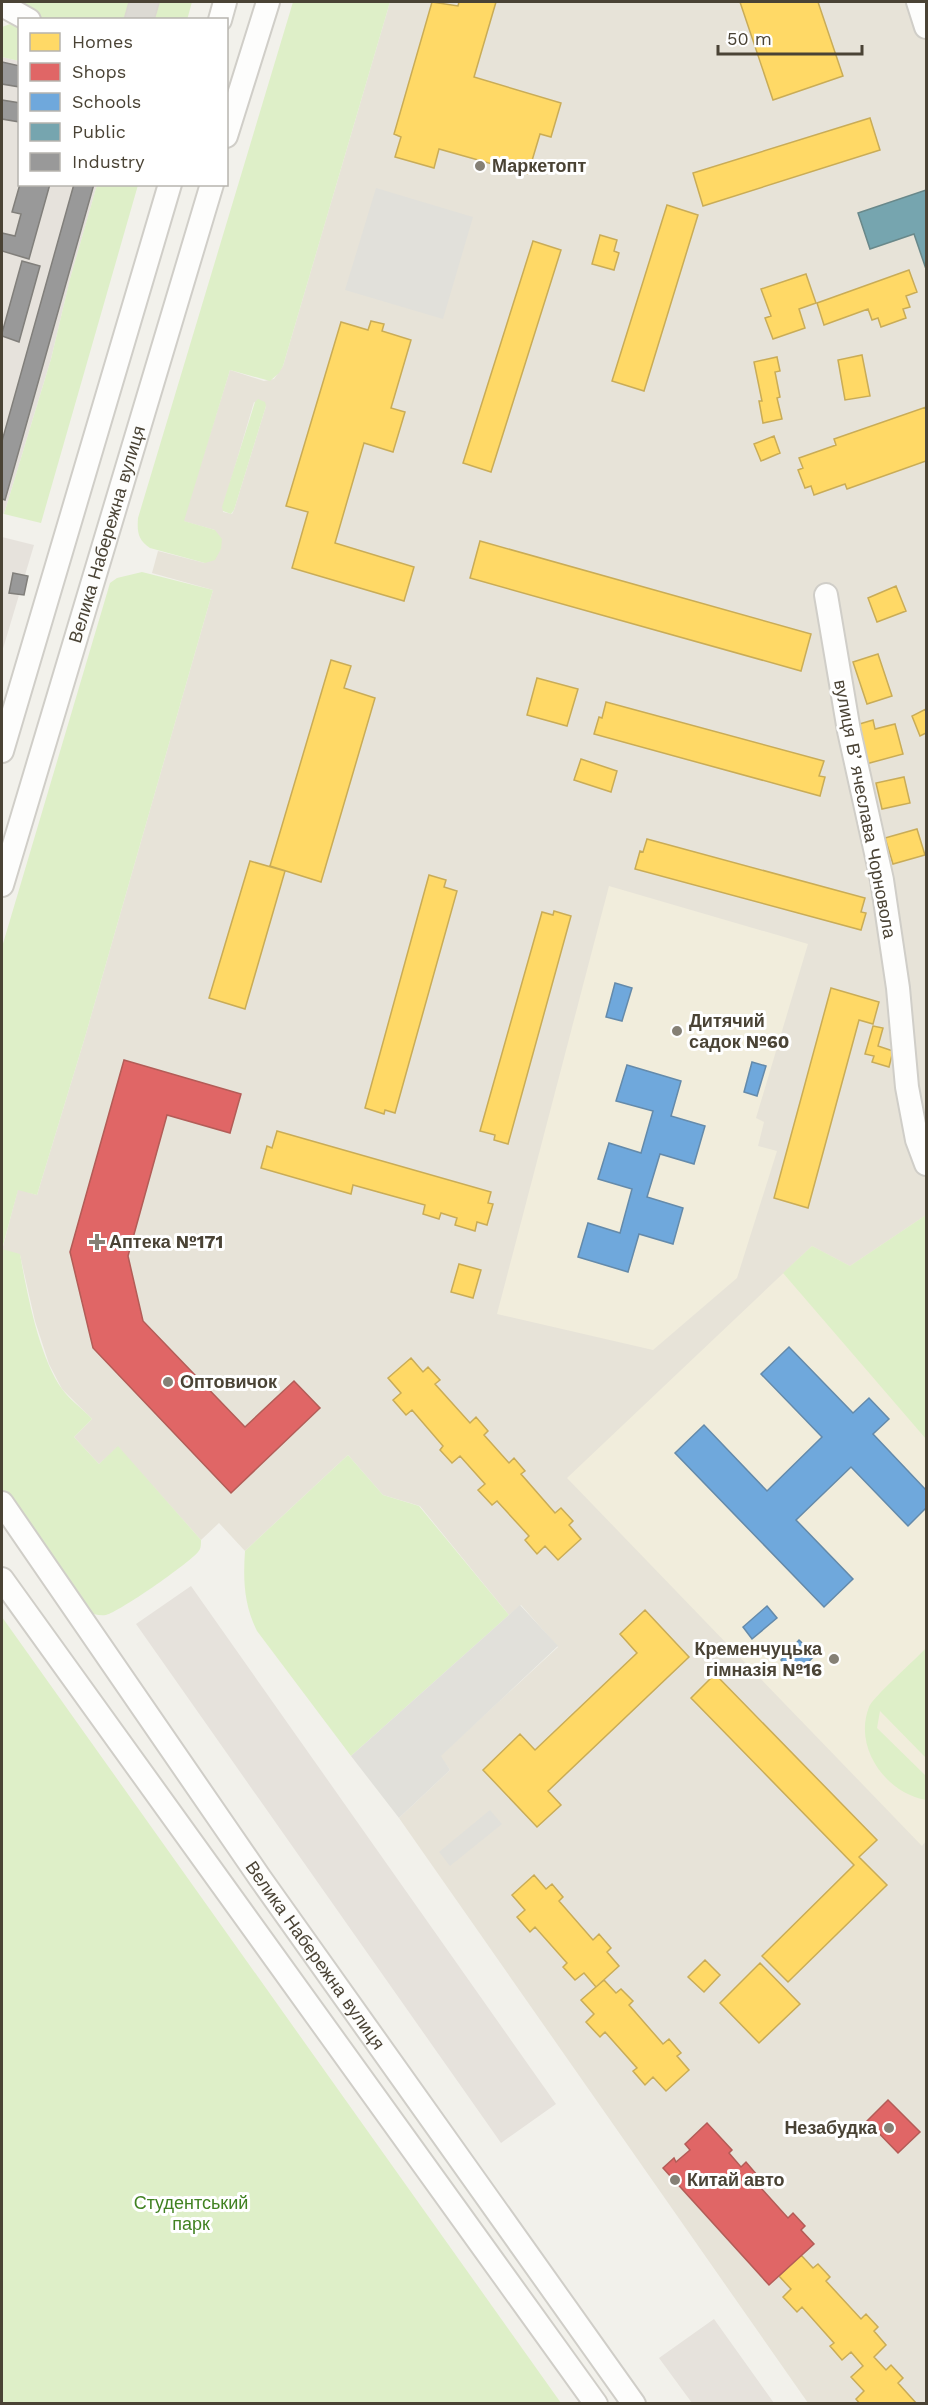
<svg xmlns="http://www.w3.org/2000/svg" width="928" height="2405" viewBox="0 0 928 2405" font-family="'Work Sans',sans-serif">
	<rect width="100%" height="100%" fill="#f2f1eb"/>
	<!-- residential -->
	<path fill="#e7e3d8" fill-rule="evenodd" d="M390 2H926V2403H808L399 1818 450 1770 440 1756 558 1647 521 1605 509 1615 420 1506 383 1495 348 1455 245 1551 219 1523 201 1540 118 1447 99 1464 74 1437 92 1419 62 1389 49 1364 35 1321 20 1255 2 1250 18 1189 37 1195 85 1037 213 590 152 573 158 551 205 563 215 530 183 521 230 370 264 381 274 379 283 366ZM254 402 266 406 234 510 232 514 223 512V507Z"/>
	<!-- industrial -->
	<path fill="#e6e2dc" d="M2 57 19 61 20 184 97 185 70 279 51 359 4 514 2 513Z
		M2 537 34 545 2 652Z
		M191 1586 556 2104 501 2143 136 1624Z
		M714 2319 774 2403H692L659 2358Z"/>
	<!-- education -->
	<path fill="#f1eddc" d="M609 886 808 944 756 1118 764 1122 758 1146 777 1151 737 1278 653 1350 497 1314Z
		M926 1215V1841L922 1846 567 1478 812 1246 850 1266Z"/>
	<!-- green -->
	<path fill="#deefc8" d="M12 2H192L187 20 43 19Z
		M293 2H390L283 366 279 373 270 381 230 370 184 521 215 530 222 539 221 549 215 560 205 563 150 548C138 540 137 532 138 518Z
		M10 24 19 28V61L2 57V27Z
		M97 185H138L41 523 4 514 51 359 70 279Z
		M258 399 265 402 266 406 234 510 231 514 223 511 222 507 255 402Z
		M142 572 213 590 85 1037 37 1195 18 1190 2 1249 20 1254C27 1293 39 1357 62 1389 70 1400 83 1409 92 1419L74 1437 99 1464 118 1446 201 1540C201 1545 201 1549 198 1552 188 1564 119 1612 106 1615 94 1617 85 1610 77 1602L2 1490V947L110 583 117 578Z
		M926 1215V1439L783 1273 812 1246 850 1266Z
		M348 1455 383 1495 419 1506 509 1615 351 1756 257 1631C244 1605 243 1580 245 1551Z
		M2 1617 561 2403H2Z
		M926 1648V1758L880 1711 877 1728 926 1776V1800C886 1793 853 1748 869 1707 872 1698 917 1658 926 1648Z"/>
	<!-- parking -->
	<path fill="#e1e0da" d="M376 188 473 217 443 319 345 290Z
		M520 1605 558 1646 441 1756 450 1770 399 1818 351 1756Z
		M490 1810 502 1824 450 1866 439 1852Z"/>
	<!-- homes -->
	<path fill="#ffd966" stroke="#c9ac57" stroke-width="1.5" d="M432 2 458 6 459 2H496L474 77 561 103 551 137 540 134 528 174 439 149 434 168 395 157 401 137 394 134Z
		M740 2H818L843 76 773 100Z
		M870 118 880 150 703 206 693 173Z
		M667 205 698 215 644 391 612 381Z
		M600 235 617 240 614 251 619 253 614 270 592 264Z
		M533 241 561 250 491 472 463 463Z
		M909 270 917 292 906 296 910 307 903 309 906 318 881 327 878 318 872 320 868 309 824 325 817 303Z
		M806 274 816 303 799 309 805 328 773 339 765 318 771 316 761 289Z
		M371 321 384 324 382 331 411 340 391 408 405 412 393 452 364 443 335 543 414 567 404 601 292 568 308 512 286 506 341 322 368 330Z
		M862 355 870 396 845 400 838 360Z
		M777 357 780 371 775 372 780 397 777 398 782 419 763 423 759 401H762L754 362Z
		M926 407V461L847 489 845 484 814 495 811 486 805 488 798 470 803 468 799 458 836 445 834 439Z
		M774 436 780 453 761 461 754 444Z
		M480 541 811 634 801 671 470 578Z
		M896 586 906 611 877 622 868 598Z
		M878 654 892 696 867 704 853 662Z
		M331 660 351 666 344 688 375 698 321 882 270 866Z
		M537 678 578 689 567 726 527 715Z
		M606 702 824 761 819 776 825 777 820 796 594 734 599 717 602 718Z
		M926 709V733L920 736 912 716Z
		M873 720 875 729 895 724 903 754 866 764 856 725Z
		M581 759 617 771 611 792 574 780Z
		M904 777 910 803 882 809 876 783Z
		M917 829 925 855 893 864 885 838Z
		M647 839 865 898 861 912 866 913 861 930 635 869 640 851 643 852Z
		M250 861 285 871 245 1009 209 998Z
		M429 875 446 880 444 887 457 891 395 1113 385 1110 384 1114 365 1108Z
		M554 911 571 916 508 1144 494 1140 495 1135 480 1131 542 912 553 915Z
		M831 988 879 1002 873 1024 859 1020 808 1208 774 1198Z
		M873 1026 883 1028 878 1046 893 1051 889 1067 872 1062 874 1056 865 1054Z
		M277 1131 491 1192 488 1203 493 1204 487 1225 477 1222 475 1231 455 1225 457 1218 441 1213 439 1219 423 1214 425 1205 353 1185 351 1194 261 1168 267 1146 272 1148Z
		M459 1264 481 1270 473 1298 451 1292Z
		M411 1358 423 1372 428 1367 440 1380 435 1384 470 1423 476 1417 488 1431 484 1435 509 1463 514 1458 525 1471 521 1474 555 1513 561 1508 573 1521 569 1525 581 1539 558 1560 545 1546 537 1554 525 1540 529 1536 497 1501 492 1505 478 1490 485 1484 460 1456 452 1463 440 1450 443 1446 412 1410 406 1415 393 1400 401 1393 388 1378Z
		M645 1610 689 1657 548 1791 561 1805 537 1827 483 1770 520 1734 535 1750 637 1653 620 1634Z
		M715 1674 877 1840 859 1857 887 1885 788 1982 762 1956 854 1865 691 1698Z
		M534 1875 546 1889 552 1884 563 1897 559 1901 593 1940 599 1934 611 1948 607 1952 619 1966 596 1987 584 1973 575 1980 563 1967 567 1963 535 1927 530 1932 517 1917 525 1910 512 1895Z
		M705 1960 720 1975 704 1992 688 1977Z
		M760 1963 800 2004 759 2043 720 2003Z
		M604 1980 616 1993 621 1989 633 2001 629 2005 663 2044 669 2039 681 2053 677 2056 689 2070 666 2091 653 2077 645 2085 633 2071 637 2068 605 2032 600 2037 586 2022 594 2014 581 2000Z
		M801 2255 813 2268 818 2264 830 2277 826 2281 861 2319 866 2314 878 2327 874 2331 886 2345 874 2357 886 2370 891 2365 903 2378 898 2383 917 2404H860L856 2399 864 2391 851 2377 863 2366 851 2352 842 2360 830 2346 834 2343 802 2307 797 2312 783 2297 791 2289 779 2276Z"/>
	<!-- shops -->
	<path fill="#e06666" stroke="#b35c57" stroke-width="1.5" d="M124 1060 241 1094 230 1133 167 1115 128 1256 143 1321 245 1427 294 1381 320 1408 231 1493 93 1348 70 1252Z
		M888 2100 920 2132 898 2153 867 2121Z
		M707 2123 732 2150 729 2153 741 2167 746 2162 757 2175 753 2179 788 2218 793 2213 805 2226 801 2230 814 2244 769 2285 663 2168 674 2158 676 2162 690 2150 685 2144Z"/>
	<!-- schools -->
	<path fill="#6fa8dc" stroke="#648aaa" stroke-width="1.5" d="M615 983 632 988 622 1021 606 1017Z
		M752 1062 766 1066 757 1096 744 1092Z
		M627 1065 681 1081 671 1116 705 1126 694 1164 660 1154 647 1197 683 1208 673 1244 639 1234 628 1272 578 1257 588 1223 620 1233 632 1189 598 1179 609 1143 641 1153 653 1111 616 1101Z
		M789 1347 853 1413 869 1398 889 1419 873 1434 926 1490V1508L908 1526 851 1467 796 1520 853 1579 824 1607 675 1453 704 1425 767 1491 822 1437 761 1374Z
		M767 1606 777 1618 752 1639 743 1627Z
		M799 1640 815 1655 796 1675 781 1660Z"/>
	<!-- public -->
	<path fill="#76a5af" stroke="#69888a" stroke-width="1.5" d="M926 190V269L914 234 870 249 858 213Z"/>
	<!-- industry -->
	<path fill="#999" stroke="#817f7b" stroke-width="1.5" d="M2 62 20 66V87L2 84Z
		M2 100 20 103V122L2 119Z
		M20 184H50L29 259 2 251V233L15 236 21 214 12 212Z
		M74 184H94L5 500 2 499V441Z
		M22 261 40 266 19 342 2 336V333Z
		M13 573 28 576 24 595 9 593Z"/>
	<!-- building -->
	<path fill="#dcdad3" stroke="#dbd8d0" stroke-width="1.5" d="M129 2 159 3 154 20H124Z"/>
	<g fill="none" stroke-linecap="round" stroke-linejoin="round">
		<!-- minor casing -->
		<g stroke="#d0cec8" stroke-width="26">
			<g id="minor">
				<path d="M918 2 926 27"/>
				<path d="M2 5 29 20"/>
				<path d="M220 20 225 2"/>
				<path d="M226 136 268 2"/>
				<path d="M826 595 849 731 882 880 898 988 907 1087 917 1140 926 1164"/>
				<path d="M2 751 170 184"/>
				<path id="s1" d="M2 885 212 184"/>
				<path id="s2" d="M2 1503 260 1878 634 2404"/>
				<path d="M2 1579 596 2404"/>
			</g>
		</g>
		<!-- minor -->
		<use href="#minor" stroke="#fdfdfc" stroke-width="22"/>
	</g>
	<!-- markers -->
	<g fill="#858075" stroke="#fff" stroke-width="2">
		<circle cx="480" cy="166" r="6"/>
		<circle cx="677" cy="1031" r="6"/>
		<path d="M94 1233h6v6h6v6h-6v6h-6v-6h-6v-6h6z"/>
		<circle cx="168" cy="1382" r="6"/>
		<circle cx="834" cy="1659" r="6"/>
		<circle cx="889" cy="2128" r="6"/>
		<circle cx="675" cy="2180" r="6"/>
	</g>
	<g text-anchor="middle" stroke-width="6" stroke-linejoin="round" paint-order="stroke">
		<!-- poi labels -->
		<g font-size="18" font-weight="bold" fill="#4a4335" stroke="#fff" text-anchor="start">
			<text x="492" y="172">Маркетопт</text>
			<text x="689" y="1027">Дитячий<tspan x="689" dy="21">садок №60</tspan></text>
			<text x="109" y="1248">Аптека №171</text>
			<text x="180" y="1388">Оптовичок</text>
			<text x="822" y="1655" text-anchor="end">Кременчуцька<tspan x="822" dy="21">гімназія №16</tspan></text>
			<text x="877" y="2134" text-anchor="end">Незабудка</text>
			<text x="687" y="2186">Китай авто</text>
		</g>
		<!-- street labels -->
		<g font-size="18" fill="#4a4335" stroke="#fff">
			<text dy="6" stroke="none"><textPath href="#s1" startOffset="366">Велика Набережна вулиця</textPath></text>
			<text transform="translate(865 809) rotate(79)" y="6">вулиця Вʼячеслава Чорновола</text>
			<text dy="6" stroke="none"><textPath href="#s2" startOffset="550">Велика Набережна вулиця</textPath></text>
		</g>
		<!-- park labels -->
		<g font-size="18" fill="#418222" stroke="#fff">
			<text x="191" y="2209">Студентський<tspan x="191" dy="21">парк</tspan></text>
		</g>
	</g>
	<!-- border -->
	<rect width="928" height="2405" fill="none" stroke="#4a4335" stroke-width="6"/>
	<!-- legend -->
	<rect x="18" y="18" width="210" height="168" fill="#ffffff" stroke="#b7b4ae" stroke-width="1.5"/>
	<rect x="30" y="33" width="30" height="18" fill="#ffd966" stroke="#b7b4ae" stroke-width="1.5"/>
	<text x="72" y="48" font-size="18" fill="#4a4335">Homes</text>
	<rect x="30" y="63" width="30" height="18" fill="#e06666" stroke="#b7b4ae" stroke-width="1.5"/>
	<text x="72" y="78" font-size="18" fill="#4a4335">Shops</text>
	<rect x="30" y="93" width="30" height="18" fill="#6fa8dc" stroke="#b7b4ae" stroke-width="1.5"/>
	<text x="72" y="108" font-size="18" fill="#4a4335">Schools</text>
	<rect x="30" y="123" width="30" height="18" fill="#76a5af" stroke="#b7b4ae" stroke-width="1.5"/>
	<text x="72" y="138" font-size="18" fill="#4a4335">Public</text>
	<rect x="30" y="153" width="30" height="18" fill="#999999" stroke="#b7b4ae" stroke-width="1.5"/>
	<text x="72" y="168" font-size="18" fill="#4a4335">Industry</text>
	<!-- scale -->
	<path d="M718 45v9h144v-9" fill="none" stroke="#4a4335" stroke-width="3"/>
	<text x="727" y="45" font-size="18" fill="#4a4335" stroke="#ffffff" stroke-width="4.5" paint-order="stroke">50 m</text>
</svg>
